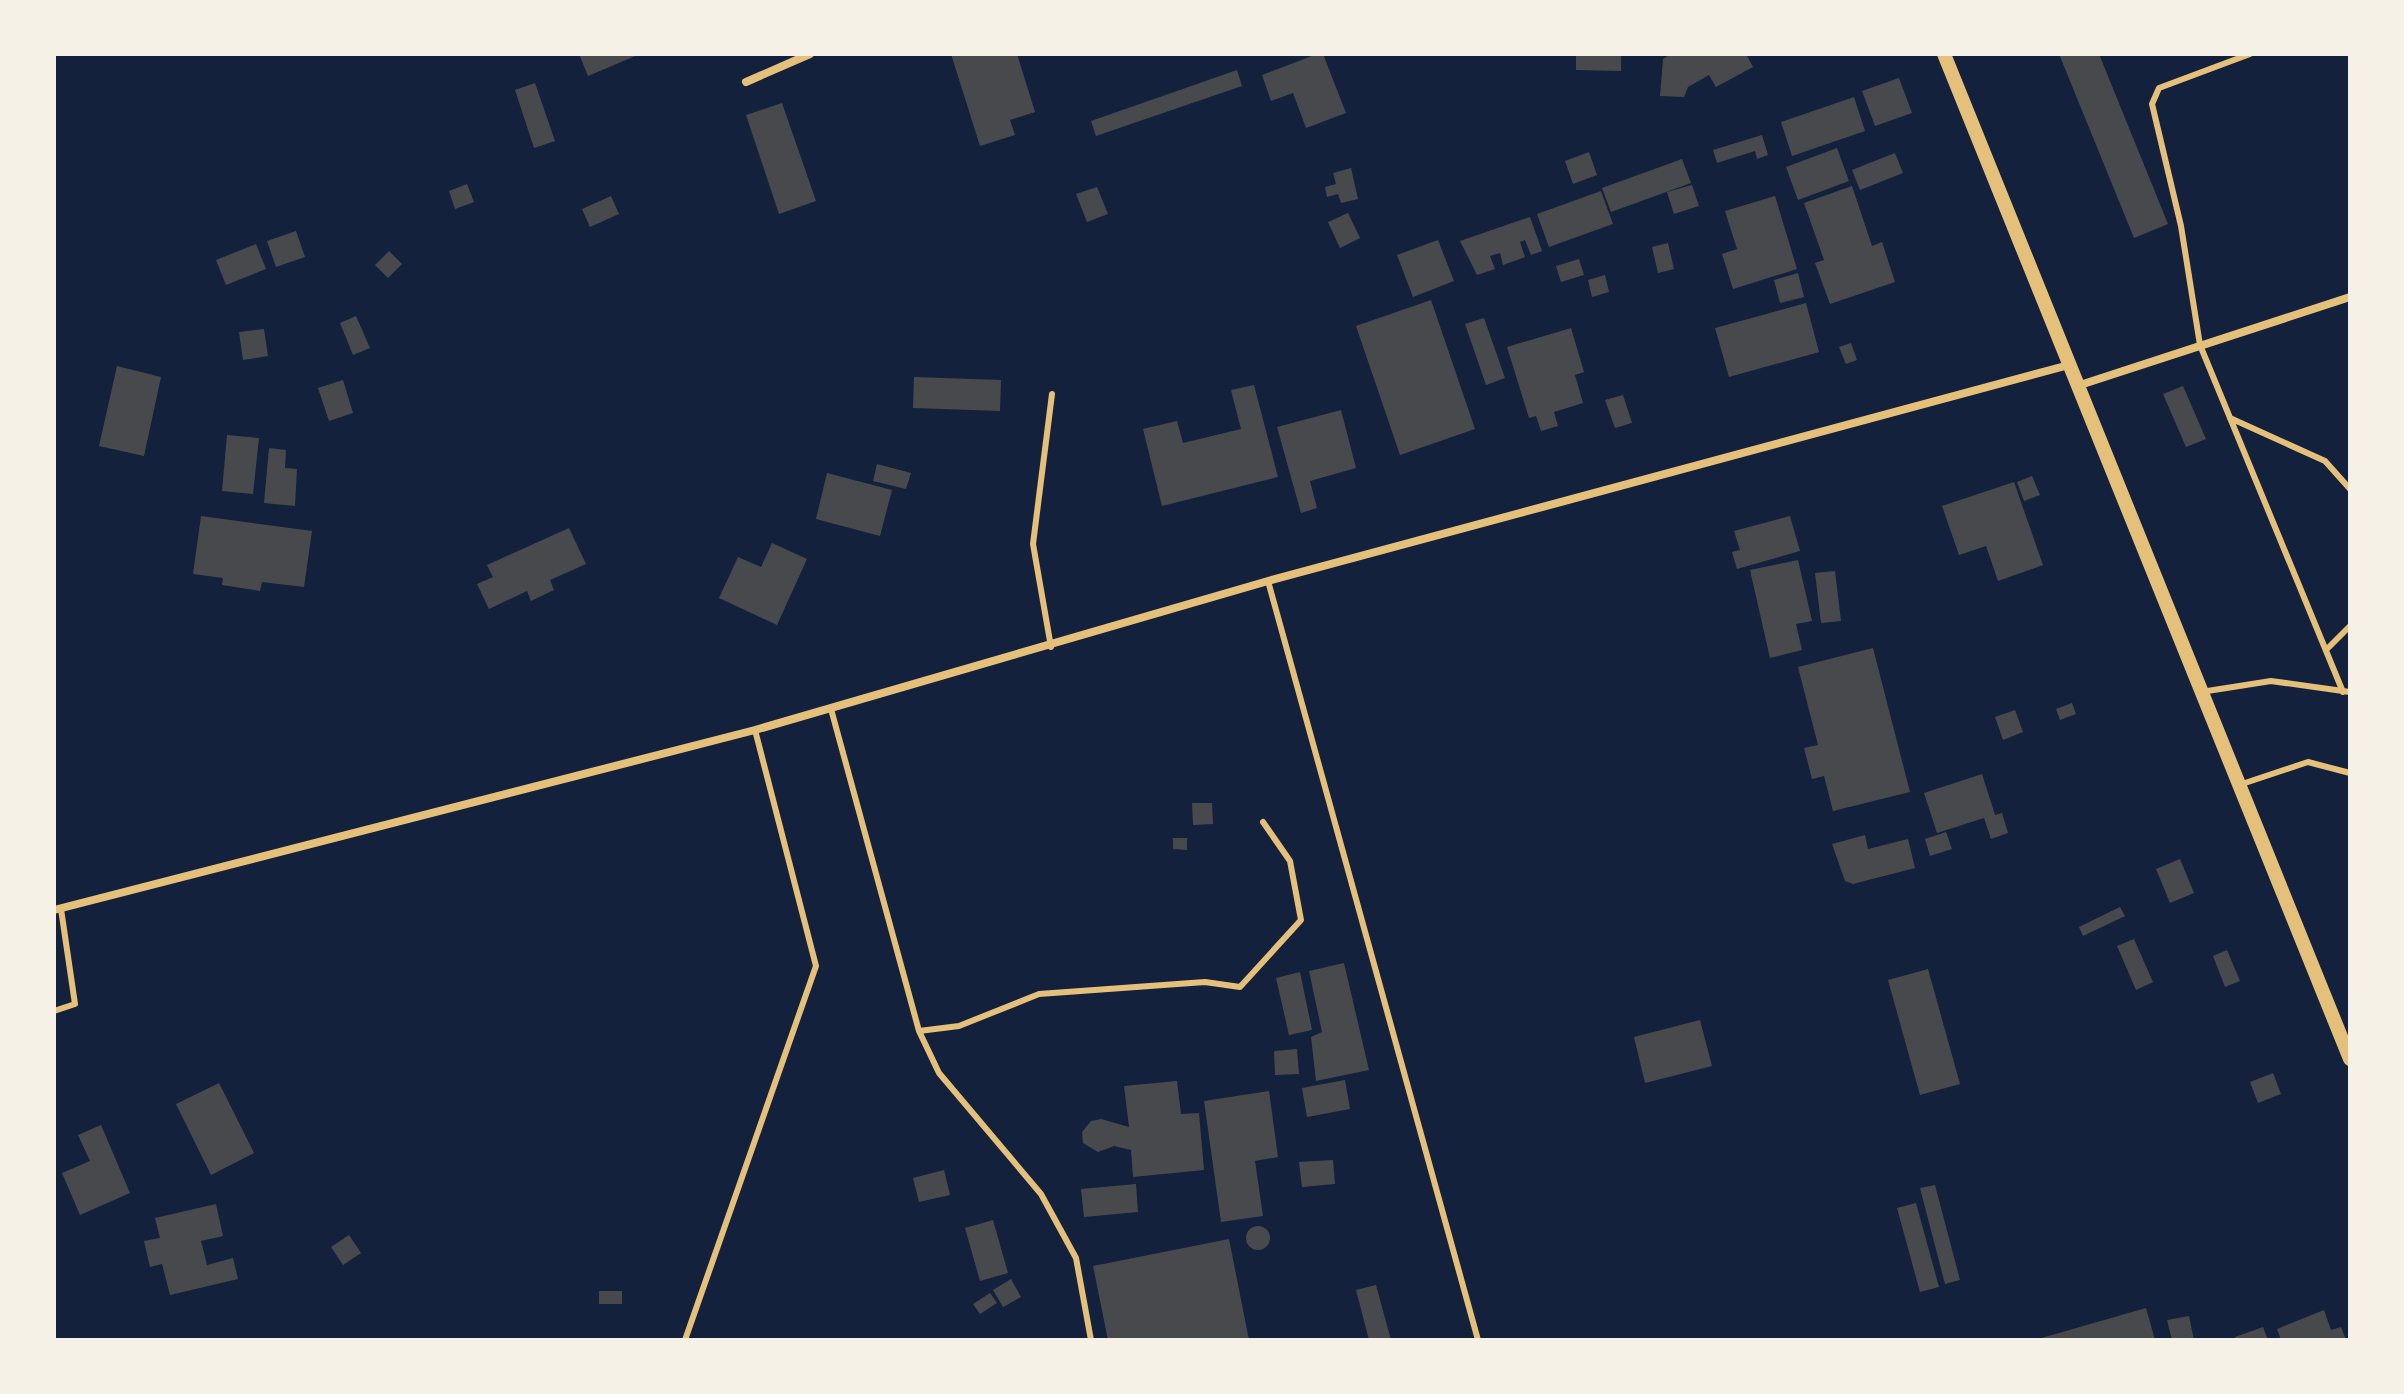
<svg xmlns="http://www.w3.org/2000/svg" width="2404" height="1394" font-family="Karla,sans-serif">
<rect width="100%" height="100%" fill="#14213d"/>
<!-- building -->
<path fill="#48494c" d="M 579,54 L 640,54 L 588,76 Z
M 951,54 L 1017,54 L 1035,112 L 1010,120 L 1015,135 L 980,146 Z
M 1317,54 L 1323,54 L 1346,113 L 1306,128 L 1293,93 L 1271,101 L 1262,75 Z
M 1576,54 L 1621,54 L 1621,71 L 1576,70 Z
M 1671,54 L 1746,54 L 1753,67 L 1716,87 L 1709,75 L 1688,87 L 1684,97 L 1660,96 L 1663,59 Z
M 2059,54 L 2099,54 L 2168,224 L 2134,238 Z
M 1237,70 L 1242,86 L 1096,136 L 1091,121 Z
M 1899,78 L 1912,113 L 1875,126 L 1862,91 Z
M 535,83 L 555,141 L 534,148 L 515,90 Z
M 1854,97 L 1865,131 L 1792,156 L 1781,122 Z
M 782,103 L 816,201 L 779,214 L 746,115 Z
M 1762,135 L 1768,155 L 1757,159 L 1755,151 L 1717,163 L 1713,150 Z
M 1837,148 L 1849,181 L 1798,200 L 1786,167 Z
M 1589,152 L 1597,175 L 1573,184 L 1565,161 Z
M 1895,153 L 1903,173 L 1860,190 L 1852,170 Z
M 1682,159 L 1691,183 L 1611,212 L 1602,188 Z
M 1351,168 L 1358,199 L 1341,203 L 1338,194 L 1327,197 L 1325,187 L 1336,184 L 1333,173 Z
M 467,184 L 474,202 L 455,209 L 449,191 Z
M 1692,185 L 1699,206 L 1674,214 L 1667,192 Z
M 1852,186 L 1872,246 L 1882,242 L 1895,282 L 1830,304 L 1815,263 L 1824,260 L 1804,203 Z
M 1097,187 L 1108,214 L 1087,222 L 1076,194 Z
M 1601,191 L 1613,224 L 1549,247 L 1537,214 Z
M 611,196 L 619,214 L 590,227 L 582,209 Z
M 1775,196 L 1797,269 L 1733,289 L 1722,254 L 1737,249 L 1725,211 Z
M 1348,213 L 1360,238 L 1340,248 L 1328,222 Z
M 1530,217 L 1542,251 L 1531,255 L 1525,240 L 1520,242 L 1525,257 L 1503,265 L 1500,253 L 1490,256 L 1495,269 L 1477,275 L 1460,241 Z
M 296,231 L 305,257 L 276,267 L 267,241 Z
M 1438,240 L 1454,281 L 1413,297 L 1397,255 Z
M 1668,243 L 1674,269 L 1658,273 L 1652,247 Z
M 256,244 L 266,269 L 226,285 L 216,260 Z
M 389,251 L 402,264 L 388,278 L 375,265 Z
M 1579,259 L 1584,275 L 1561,282 L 1556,266 Z
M 1798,273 L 1804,297 L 1780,303 L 1774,280 Z
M 1605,275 L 1609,292 L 1592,297 L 1588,280 Z
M 1431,300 L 1475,429 L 1400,455 L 1356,326 Z
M 1806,303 L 1819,352 L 1729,377 L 1715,328 Z
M 356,316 L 370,348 L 353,355 L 340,323 Z
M 1484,318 L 1505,378 L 1486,385 L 1465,324 Z
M 1571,328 L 1584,372 L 1575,375 L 1583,403 L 1554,412 L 1558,426 L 1541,431 L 1536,416 L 1529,418 L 1507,347 Z
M 264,329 L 268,356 L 243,360 L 239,332 Z
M 1851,343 L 1857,360 L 1846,364 L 1839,347 Z
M 117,366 L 161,377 L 144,456 L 99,446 Z
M 914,377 L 1001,380 L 1000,411 L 913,408 Z
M 343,380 L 353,413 L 329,421 L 318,388 Z
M 1254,385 L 1278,477 L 1162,506 L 1143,429 L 1177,421 L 1183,443 L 1241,429 L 1231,390 Z
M 2183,386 L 2206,439 L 2186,447 L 2163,394 Z
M 1623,395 L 1632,423 L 1615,428 L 1605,400 Z
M 1341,410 L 1356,468 L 1310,481 L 1317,508 L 1301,513 L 1277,427 Z
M 227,435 L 259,438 L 253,494 L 222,491 Z
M 269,448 L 286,450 L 285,468 L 297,469 L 295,506 L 264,503 Z
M 877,464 L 911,473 L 906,489 L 873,481 Z
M 827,473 L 892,490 L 880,536 L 816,519 Z
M 2032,476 L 2040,495 L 2024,501 L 2017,482 Z
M 2014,482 L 2043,565 L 1998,581 L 1986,546 L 1959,555 L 1942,506 Z
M 201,516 L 312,531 L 304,587 L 262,582 L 260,591 L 222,585 L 223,578 L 193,574 Z
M 1790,516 L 1800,551 L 1737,569 L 1732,552 L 1740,550 L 1734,531 Z
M 569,528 L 586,564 L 550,580 L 554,590 L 531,601 L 527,591 L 489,609 L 477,584 L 493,577 L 487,565 Z
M 772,543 L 807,559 L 777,625 L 719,598 L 738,557 L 761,567 Z
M 1798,560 L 1812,621 L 1796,624 L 1802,650 L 1770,658 L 1750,570 Z
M 1835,571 L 1841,621 L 1821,623 L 1815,573 Z
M 1873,648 L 1910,792 L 1833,811 L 1824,776 L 1812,779 L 1804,748 L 1818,745 L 1798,667 Z
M 2072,703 L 2076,714 L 2060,720 L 2056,709 Z
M 2015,710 L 2023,732 L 2003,740 L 1995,717 Z
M 1982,774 L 1995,815 L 2002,813 L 2008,833 L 1991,839 L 1984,818 L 1937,833 L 1924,793 Z
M 1192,803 L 1212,803 L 1213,824 L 1193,825 Z
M 1946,832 L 1952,849 L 1930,856 L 1925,839 Z
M 1865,835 L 1868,849 L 1908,839 L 1915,868 L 1853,884 L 1845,881 L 1832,844 Z
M 1173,838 L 1187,838 L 1187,850 L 1173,849 Z
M 2180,859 L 2194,893 L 2170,903 L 2156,869 Z
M 2120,907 L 2125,916 L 2083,936 L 2079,927 Z
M 2134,939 L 2153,982 L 2136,990 L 2117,946 Z
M 2227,950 L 2240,981 L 2225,987 L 2213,956 Z
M 1344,963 L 1369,1070 L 1316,1081 L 1311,1037 L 1322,1032 L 1309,971 Z
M 1928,969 L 1960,1084 L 1920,1095 L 1888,980 Z
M 1300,972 L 1312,1030 L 1289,1035 L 1276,978 Z
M 1700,1020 L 1712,1066 L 1645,1083 L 1634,1037 Z
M 1297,1049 L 1299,1074 L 1275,1075 L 1274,1051 Z
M 2273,1073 L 2281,1094 L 2258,1103 L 2250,1082 Z
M 1345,1080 L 1350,1109 L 1307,1117 L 1302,1088 Z
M 1177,1081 L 1181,1114 L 1199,1113 L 1204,1170 L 1133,1177 L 1131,1150 L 1114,1146 L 1098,1152 L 1083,1143 L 1082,1132 L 1091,1121 L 1101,1119 L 1129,1127 L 1124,1086 Z
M 219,1083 L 254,1153 L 211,1175 L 176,1104 Z
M 1269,1091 L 1278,1157 L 1255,1161 L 1263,1216 L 1221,1222 L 1204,1101 Z
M 101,1125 L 130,1193 L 80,1215 L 62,1173 L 90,1161 L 78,1135 Z
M 1333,1160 L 1335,1184 L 1302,1187 L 1299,1162 Z
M 944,1170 L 950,1195 L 919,1202 L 913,1178 Z
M 1136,1184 L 1138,1212 L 1084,1217 L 1081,1189 Z
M 1935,1185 L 1960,1280 L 1945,1284 L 1920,1188 Z
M 1916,1203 L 1939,1287 L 1920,1292 L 1897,1208 Z
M 216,1204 L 223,1236 L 201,1241 L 207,1265 L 233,1258 L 238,1279 L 170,1295 L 162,1264 L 150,1267 L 144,1241 L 160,1238 L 155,1218 Z
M 993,1220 L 1008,1273 L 980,1281 L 965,1228 Z
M1246 1238a12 12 0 1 1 24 0a12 12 0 1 1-24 0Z
M 349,1235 L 361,1253 L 343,1265 L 331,1247 Z
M 1229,1239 L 1249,1340 L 1108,1340 L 1093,1266 Z
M 1011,1279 L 1021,1297 L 1003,1307 L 993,1290 Z
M 1376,1285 L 1391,1340 L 1369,1340 L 1356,1290 Z
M 599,1291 L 622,1291 L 622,1304 L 599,1304 Z
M 990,1293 L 997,1303 L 980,1314 L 973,1304 Z
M 2146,1308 L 2155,1340 L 2038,1340 L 2038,1339 Z
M 2324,1310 L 2331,1330 L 2341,1327 L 2346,1340 L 2281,1340 L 2277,1329 Z
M 2189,1316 L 2194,1340 L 2172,1340 L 2167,1320 Z
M 2263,1327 L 2268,1340 L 2236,1340 L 2235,1337 Z"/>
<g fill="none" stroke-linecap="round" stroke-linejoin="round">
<!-- service -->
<path stroke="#e5c07b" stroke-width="6" d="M 2250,54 L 2159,88 L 2152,104 L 2181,226 L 2200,345 L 2343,692
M 2230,418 L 2325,461 L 2350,489
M 1268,581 L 1478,1340
M 1051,647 L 1033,544 L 1052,394
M 2326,650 L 2350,626
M 2201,692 L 2271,681 L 2350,692
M 831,709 L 919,1031 L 959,1026 L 1039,994 L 1205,982 L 1240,987 L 1301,920 L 1290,861 L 1263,822
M 2239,785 L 2308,762 L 2350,773
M 54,1011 L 75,1004 L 61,909
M 919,1031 L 939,1073 L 1041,1194 L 1076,1258 L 1091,1340
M 685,1340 L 816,966 L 755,730"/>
<!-- minor -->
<path stroke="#e5c07b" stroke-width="8" d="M 746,82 L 810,54
M 2077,386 L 2350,297
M 54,910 L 755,730 L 1268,581 L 2069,365"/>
<!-- tertiary -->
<path stroke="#e5c07b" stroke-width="14" d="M 1944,54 L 2350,1059"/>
</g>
<!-- border -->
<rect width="2404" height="1394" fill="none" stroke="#f6f1e7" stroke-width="112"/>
</svg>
